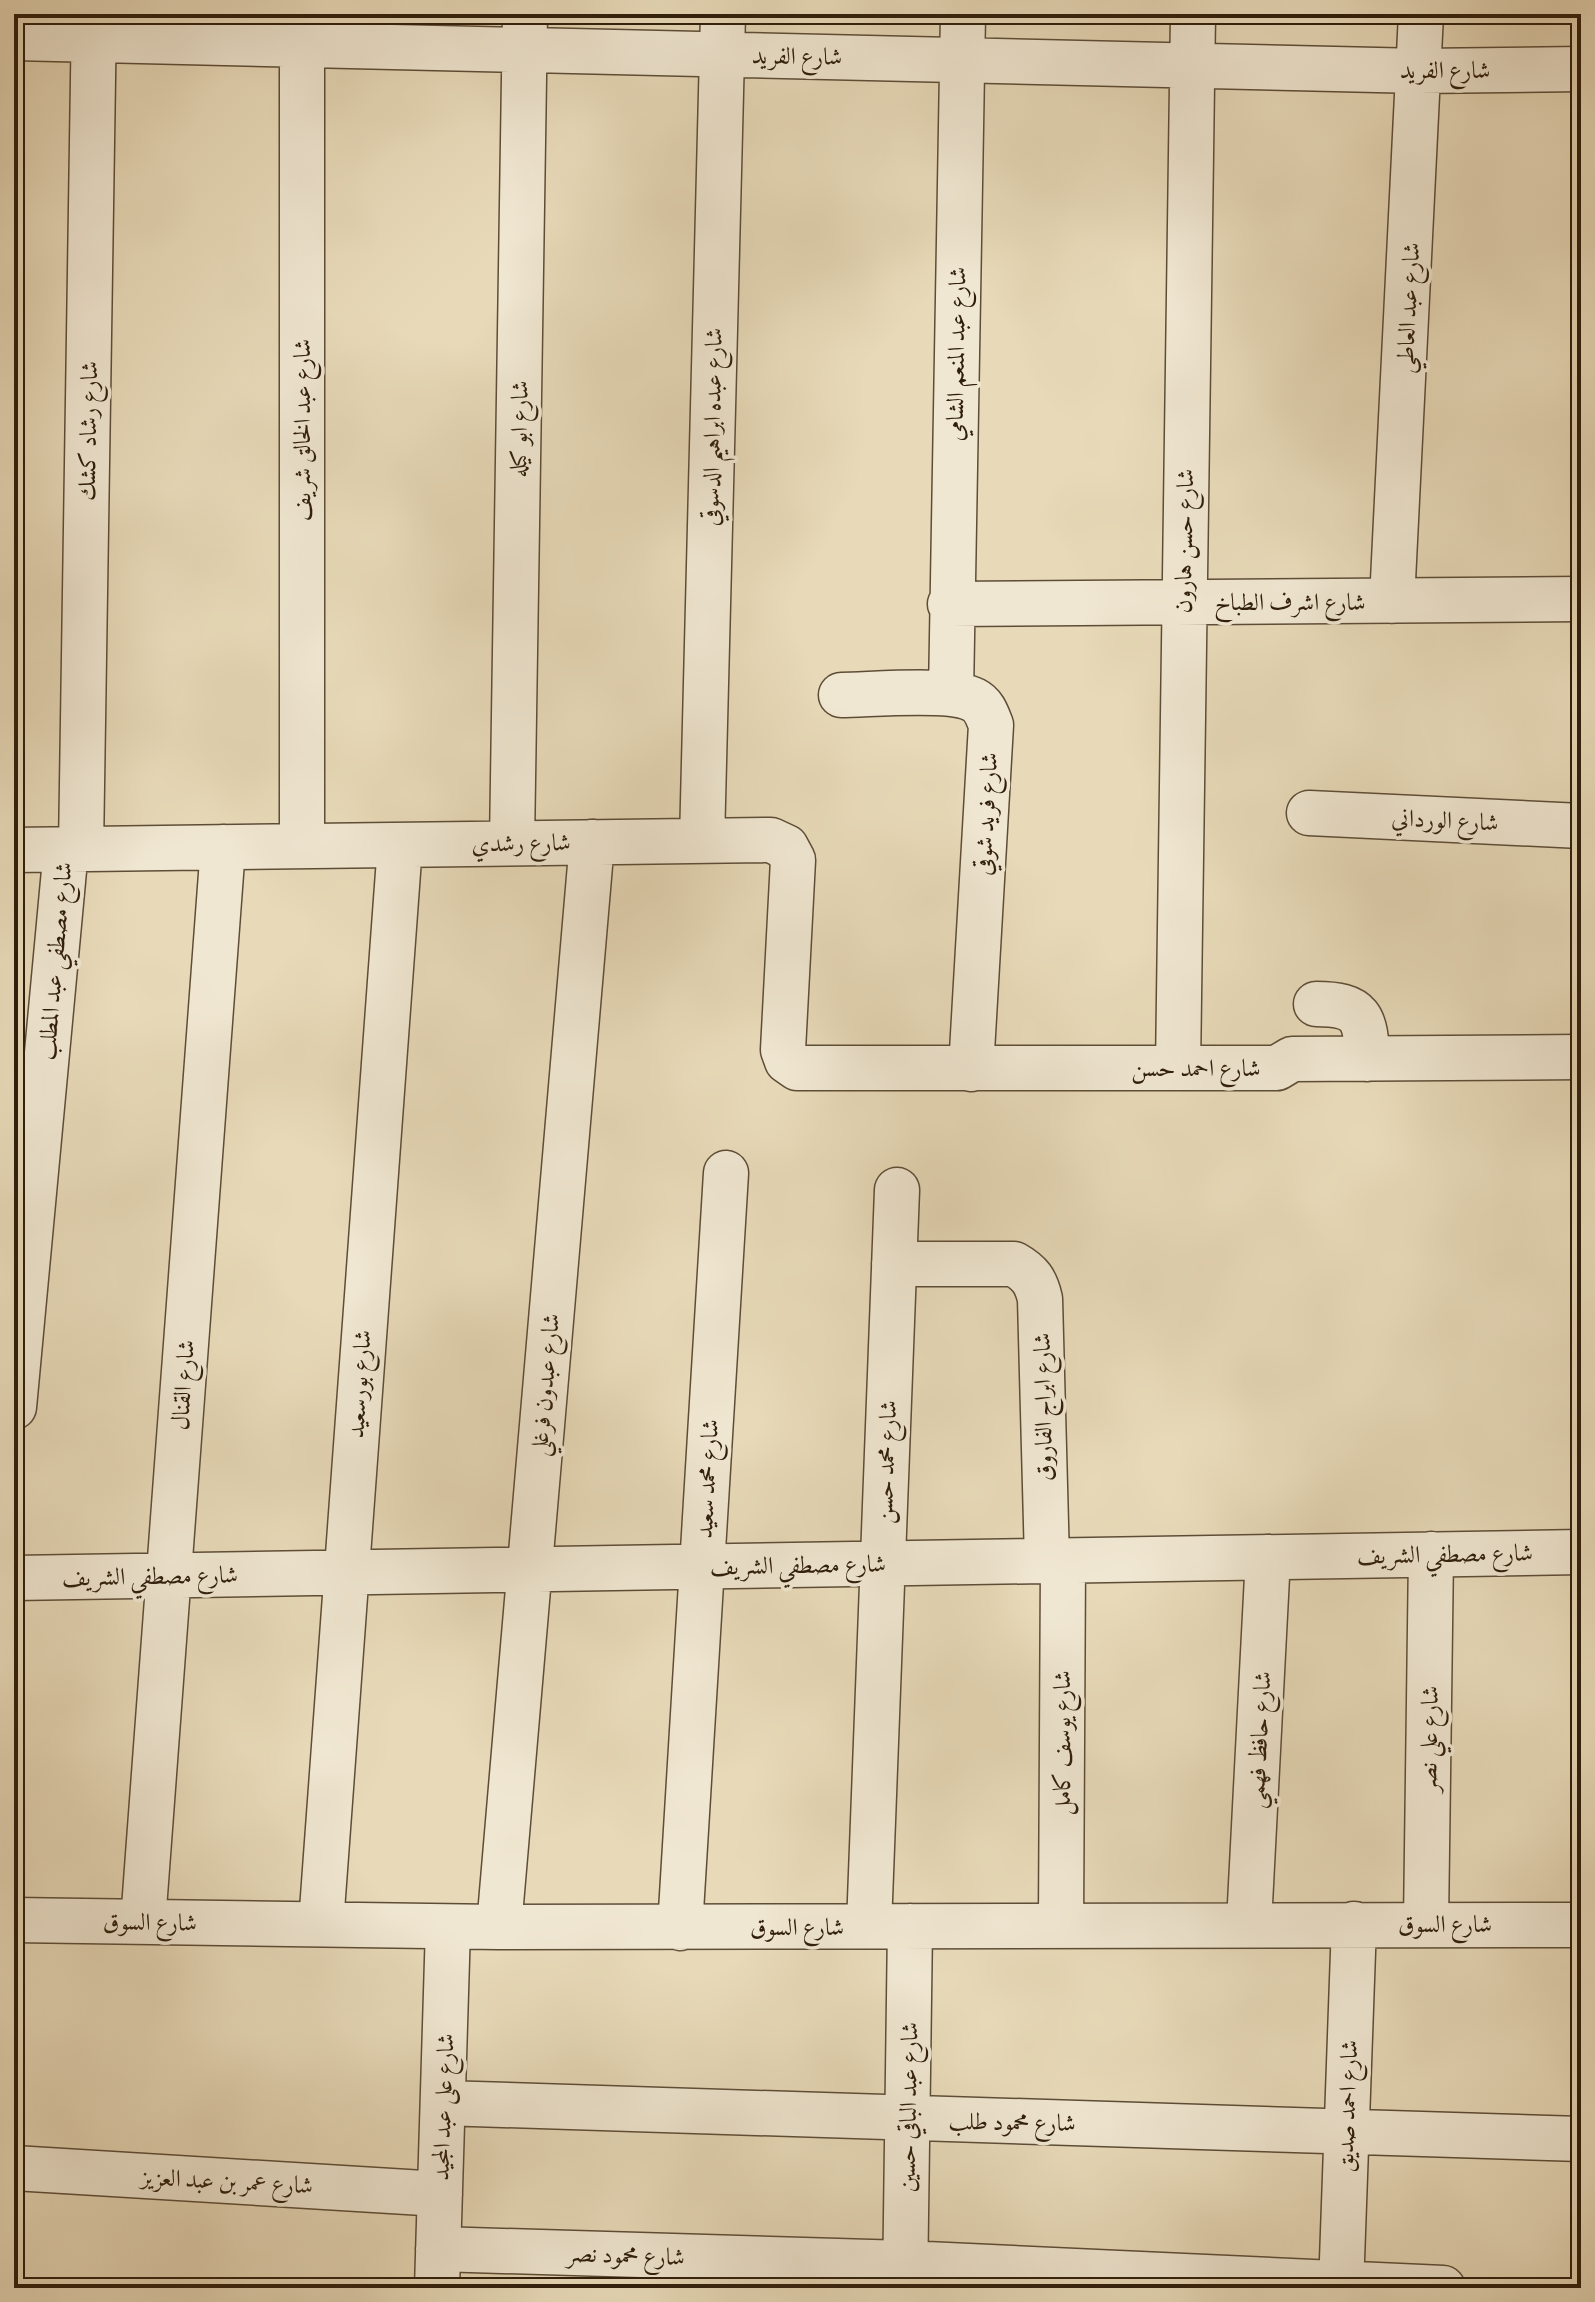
<svg xmlns="http://www.w3.org/2000/svg" width="1595" height="2302" font-family="Alegreya,Amiri,serif">
<rect width="100%" height="100%" fill="#e8dab9"/>
<filter id="stains"><feTurbulence type="fractalNoise" baseFrequency=".0025" numOctaves="4"/><feColorMatrix values="0 0 0 0 .2 0 0 0 0 .09 0 0 0 0 .02 0 0 0 .5 -.17"/></filter>
<radialGradient id="worn" r=".72"><stop offset=".6" stop-color="#630" stop-opacity="0"/><stop offset="1" stop-color="#630" stop-opacity=".3"/></radialGradient>
<g fill="none" stroke-linecap="round" stroke-linejoin="round">
<!-- minor casing -->
<g stroke="#5d4d37" stroke-width="47">
<path id="minor" d="M 14,38 L 1420,71 L 1581,69
M 1392,601 L 1421,14
M 950,604 L 1581,599
M 951,694 L 963,14
M 841,695 C 870,695 951,687 974,700 C 984,705 987,715 991,725 L 971,1069
M 1309,813 L 1581,826
M 702,841 L 723,14
M 512,843 L 525,14
M 302,846 L 302,16
M 81,849 L 94,14
M 14,850 L 771,840 L 786,847 L 793,860 L 783,1050 L 787,1061 L 797,1068 L 1277,1068 L 1292,1059 L 1581,1057
M 1316,1004 C 1361,1004 1366,1017 1367,1059
M 1178,1068 L 1193,14
M 894,1264 L 1014,1264 C 1030,1273 1036,1281 1040,1299 L 1047,1561
M 14,1407 L 66,849
M 14,1578 L 1581,1552
M 14,1920 L 499,1927 L 1581,1925
M 143,1922 L 223,847
M 1249,1923 L 1268,1557
M 1426,1923 L 1431,1554
M 321,1924 L 400,845
M 1061,1924 L 1063,1561
M 869,1926 L 897,1190
M 499,1927 L 592,842
M 680,1928 L 726,1173
M 443,2103 L 1581,2139
M 14,2168 L 440,2194
M 438,2249 L 905,2263 L 1443,2288
M 437,2288 L 448,1927
M 905,2288 L 910,1926
M 1341,2288 L 1354,1924"/>
</g>
<!-- minor -->
<use href="#minor" stroke="#f0e7d2" stroke-width="44"/>
</g>
<g text-anchor="middle" dominant-baseline="central" stroke-width="7" stroke-linejoin="round" paint-order="stroke">
<!-- street labels -->
<g font-size="24" fill="#2f1e0c" stroke="#f0e7d2">
<text transform="translate(797 56) rotate(1)">شارع الفريد</text>
<text x="1445" y="70">شارع الفريد</text>
<text transform="translate(1408 308) rotate(-87)">شارع عبد العاطي</text>
<text transform="translate(956 354) rotate(-89)">شارع عبد المنعم الشامي</text>
<text transform="translate(712 427) rotate(-89)">شارع عبده ابراهيم الدسوقي</text>
<text transform="translate(519 429) rotate(-89)">شارع ابو كيله</text>
<text transform="translate(302 430) rotate(-90)">شارع عبد الخالق شريف</text>
<text transform="translate(88 431) rotate(-89)">شارع رشاد كشك</text>
<text transform="translate(1184 541) rotate(-89)">شارع حسن هارون</text>
<text x="1290" y="602">شارع اشرف الطباخ</text>
<text transform="translate(986 814) rotate(-87)">شارع فريد شوقي</text>
<text transform="translate(1445 820) rotate(3)">شارع الورداني</text>
<text transform="translate(521 843) rotate(-1)">شارع رشدي</text>
<text transform="translate(55 961) rotate(-85)">شارع مصطفي عبد المطلب</text>
<text x="1196" y="1068">شارع احمد حسن</text>
<text transform="translate(359 1384) rotate(-86)">شارع بورسعيد</text>
<text transform="translate(183 1385) rotate(-86)">شارع القنال</text>
<text transform="translate(545 1385) rotate(-85)">شارع عبدون فرغلي</text>
<text transform="translate(1043 1407) rotate(-91)">شارع ابراج الفاروق</text>
<text transform="translate(886 1462) rotate(-88)">شارع محمد حسن</text>
<text transform="translate(707 1479) rotate(-87)">شارع محمد سعيد</text>
<text transform="translate(1445 1554) rotate(-1)">شارع مصطفي الشريف</text>
<text transform="translate(798 1565) rotate(-1)">شارع مصطفي الشريف</text>
<text transform="translate(150 1576) rotate(-1)">شارع مصطفي الشريف</text>
<text transform="translate(1429 1739) rotate(-89)">شارع علي نصر</text>
<text transform="translate(1259 1740) rotate(-87)">شارع حافظ فهمي</text>
<text transform="translate(1062 1743) rotate(-90)">شارع يوسف كامل</text>
<text transform="translate(150 1922) rotate(1)">شارع السوق</text>
<text x="1445" y="1924">شارع السوق</text>
<text x="797" y="1927">شارع السوق</text>
<text transform="translate(1347 2106) rotate(-88)">شارع احمد صديق</text>
<text transform="translate(443 2107) rotate(-88)">شارع على عبد المجيد</text>
<text transform="translate(908 2107) rotate(-89)">شارع عبد الباقي حسين</text>
<text transform="translate(1012 2122) rotate(1)">شارع محمود طلب</text>
<text transform="translate(227 2181) rotate(3)">شارع عمر بن عبد العزيز</text>
<text transform="translate(626 2255) rotate(2)">شارع محمود نصر</text>
</g>
</g>
<!-- margin -->
<rect width="1595" height="2302" fill="none" stroke="#e8dab9" stroke-width="48"/>
<rect x="16" y="16" width="1563" height="2270" fill="none" stroke="#2f1e0c" stroke-width="4"/>
<rect x="24" y="24" width="1547" height="2254" fill="none" stroke="#2f1e0c" stroke-width="2"/>
<rect width="100%" height="100%" filter="url(#stains)"/>
<rect width="100%" height="100%" fill="url(#worn)"/>
</svg>
